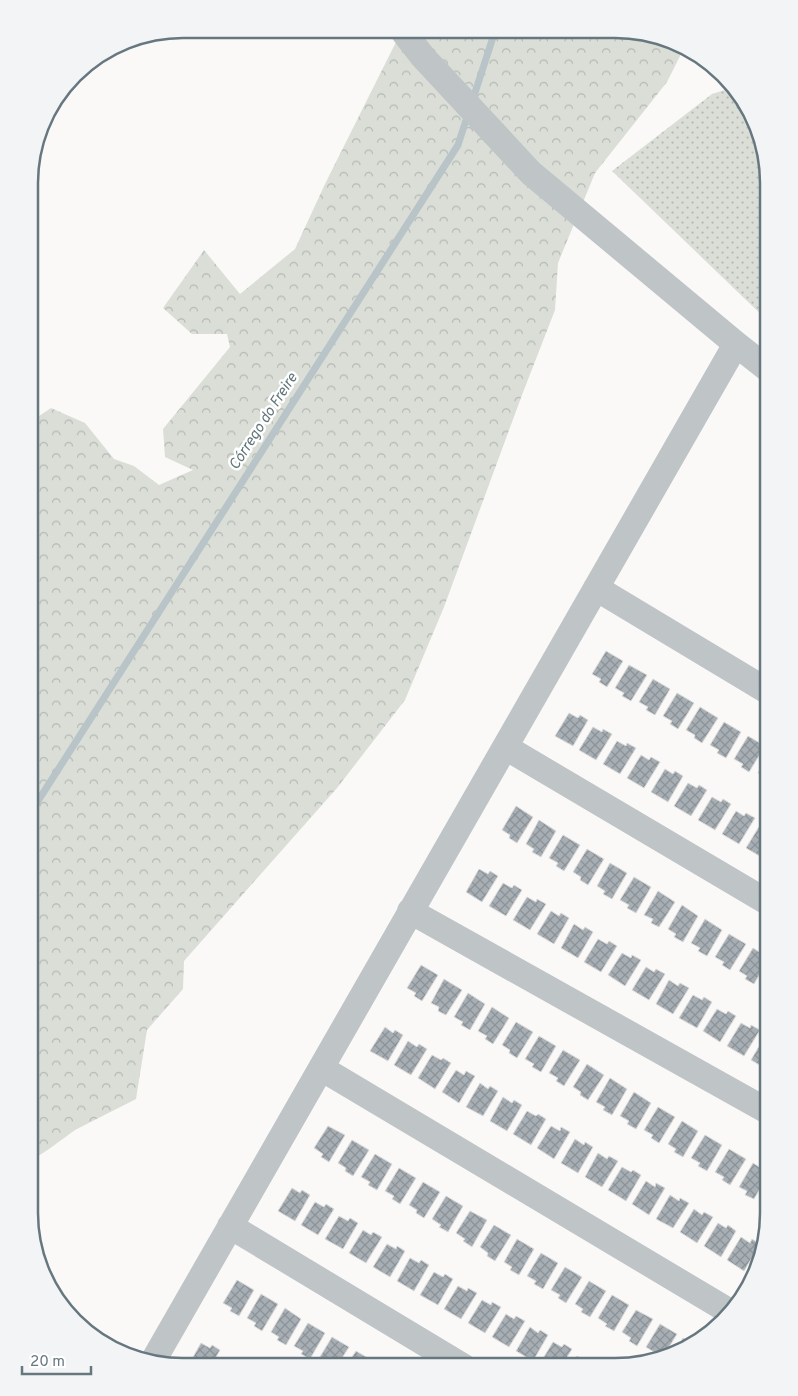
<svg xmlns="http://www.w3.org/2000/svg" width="798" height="1396" font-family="Overpass,sans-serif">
<defs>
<pattern id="grass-dots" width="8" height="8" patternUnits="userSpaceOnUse" patternTransform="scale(1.25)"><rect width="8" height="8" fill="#daded7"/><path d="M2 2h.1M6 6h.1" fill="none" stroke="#b5b9b4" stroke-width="1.8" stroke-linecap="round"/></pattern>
<pattern id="forest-crowns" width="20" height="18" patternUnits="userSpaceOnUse" patternTransform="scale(1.25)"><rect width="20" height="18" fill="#daded7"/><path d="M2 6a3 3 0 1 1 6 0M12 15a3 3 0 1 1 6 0" fill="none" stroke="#b5b9b4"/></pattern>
<pattern id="building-cross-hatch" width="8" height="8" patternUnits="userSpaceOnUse" patternTransform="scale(1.25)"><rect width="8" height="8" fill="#a7afb4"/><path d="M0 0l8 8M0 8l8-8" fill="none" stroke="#8c9398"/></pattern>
</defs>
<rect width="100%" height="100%" fill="#faf9f8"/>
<!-- grass -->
<path fill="url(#grass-dots)" d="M 731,88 L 761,133 L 769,182 L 769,322 L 612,171 L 712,94 Z"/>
<!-- forest -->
<path fill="url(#forest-crowns)" d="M 402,30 L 646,32 L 683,50 L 667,82 L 595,173 L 558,263 L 555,310 L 522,395 L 444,607 L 405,700 L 337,788 L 184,961 L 183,989 L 147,1030 L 136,1099 L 75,1130 L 49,1149 L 29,1162 L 30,422 L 51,408 L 85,423 L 114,459 L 134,466 L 159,485 L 193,470 L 165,457 L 163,429 L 230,347 L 227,334 L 192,334 L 163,308 L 204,250 L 240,294 L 295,249 L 325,184 Z"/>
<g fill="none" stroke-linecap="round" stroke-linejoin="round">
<!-- stream -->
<path stroke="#b8c4c7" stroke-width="7" d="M 472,102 L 495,31
M 29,815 L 458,145 L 468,114"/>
</g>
<!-- building -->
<path fill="url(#building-cross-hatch)" stroke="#dbdbda" d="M 606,651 L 623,661 L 607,687 L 599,682 L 601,679 L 592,674 Z
M 629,665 L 647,675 L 631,701 L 622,696 L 624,693 L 615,688 Z
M 653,679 L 670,689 L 655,715 L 646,710 L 648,707 L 639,702 Z
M 677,693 L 694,703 L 678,729 L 670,724 L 672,721 L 663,716 Z
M 700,707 L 718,718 L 702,743 L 694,738 L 695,735 L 686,730 Z
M 569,713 L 578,718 L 580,715 L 588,720 L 573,746 L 555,736 Z
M 724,722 L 741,732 L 726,758 L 717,753 L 719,750 L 710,745 Z
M 593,727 L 602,732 L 603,729 L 612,734 L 596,760 L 579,750 Z
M 748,736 L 765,746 L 749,772 L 741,767 L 743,764 L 734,759 Z
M 617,741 L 626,746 L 627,743 L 636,748 L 620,774 L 603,764 Z
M 769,754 L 769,784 L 765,781 L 766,778 L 758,773 Z
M 641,755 L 649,760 L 651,757 L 660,762 L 644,788 L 627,778 Z
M 665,769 L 673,774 L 675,771 L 683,776 L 668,802 L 651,792 Z
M 688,783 L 697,788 L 699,785 L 707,790 L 691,816 L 674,806 Z
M 712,797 L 721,802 L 723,799 L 731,804 L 715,830 L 698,820 Z
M 516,806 L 533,817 L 517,843 L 509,838 L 510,835 L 502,830 Z
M 736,811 L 744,816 L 746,813 L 755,818 L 739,844 L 722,834 Z
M 539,820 L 556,831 L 541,857 L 532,852 L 534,849 L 526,844 Z
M 760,825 L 768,830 L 769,829 L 769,848 L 763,858 L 746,848 Z
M 563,835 L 580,845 L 564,871 L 556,866 L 558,863 L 549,858 Z
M 587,849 L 604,859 L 588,885 L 580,880 L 581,877 L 573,872 Z
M 610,863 L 627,873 L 612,899 L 603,894 L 605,891 L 597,886 Z
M 479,869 L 488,874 L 490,871 L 498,876 L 482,902 L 466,892 Z
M 634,877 L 651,887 L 636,913 L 627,908 L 629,905 L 620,900 Z
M 503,883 L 512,888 L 514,885 L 522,890 L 506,916 L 489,906 Z
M 658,891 L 675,902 L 659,927 L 651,923 L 653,919 L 644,915 Z
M 527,897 L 536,902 L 537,899 L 546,904 L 530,930 L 513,920 Z
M 682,905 L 698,916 L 683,942 L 674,937 L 676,934 L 668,929 Z
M 551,911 L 559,916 L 561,913 L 569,918 L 554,944 L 537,934 Z
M 705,919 L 722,930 L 707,956 L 698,951 L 700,948 L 691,943 Z
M 574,924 L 583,930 L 585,927 L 593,932 L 578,958 L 561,948 Z
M 729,934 L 746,944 L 730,970 L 722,965 L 724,962 L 715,957 Z
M 598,939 L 607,944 L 609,941 L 617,946 L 601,972 L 584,962 Z
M 753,948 L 769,958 L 754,984 L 745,979 L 747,976 L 739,971 Z
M 622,953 L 631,958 L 632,955 L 641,960 L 625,986 L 608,975 Z
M 421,965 L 438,975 L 422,1001 L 414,996 L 416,993 L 407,988 Z
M 646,967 L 654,972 L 656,969 L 665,974 L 649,1000 L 632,990 Z
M 769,974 L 769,989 L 762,985 Z
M 444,979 L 462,990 L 446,1015 L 438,1011 L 439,1007 L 431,1003 Z
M 669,980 L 678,986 L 680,983 L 689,988 L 673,1014 L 656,1004 Z
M 468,993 L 485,1004 L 470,1030 L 461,1025 L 463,1022 L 454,1017 Z
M 693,995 L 702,1000 L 704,997 L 712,1002 L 697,1028 L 679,1018 Z
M 492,1007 L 509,1018 L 493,1044 L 485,1039 L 487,1036 L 478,1031 Z
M 717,1009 L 726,1014 L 728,1011 L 736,1016 L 720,1042 L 703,1031 Z
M 516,1022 L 533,1032 L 517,1058 L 509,1053 L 510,1050 L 502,1045 Z
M 741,1023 L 750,1028 L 751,1025 L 760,1030 L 744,1056 L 727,1046 Z
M 385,1027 L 393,1033 L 395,1030 L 403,1035 L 388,1061 L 370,1051 Z
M 539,1036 L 556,1046 L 541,1072 L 532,1067 L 534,1064 L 525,1059 Z
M 765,1036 L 769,1039 L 768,1070 L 751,1060 Z
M 408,1041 L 417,1047 L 419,1044 L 427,1049 L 411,1075 L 394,1065 Z
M 563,1050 L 580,1060 L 564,1086 L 556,1081 L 558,1078 L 549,1073 Z
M 432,1055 L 441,1060 L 443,1058 L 451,1063 L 435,1089 L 418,1078 Z
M 587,1064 L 604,1075 L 588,1100 L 580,1095 L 581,1092 L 573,1087 Z
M 456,1070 L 464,1075 L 466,1071 L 475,1076 L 459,1103 L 442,1092 Z
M 610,1078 L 627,1089 L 612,1115 L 603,1110 L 605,1107 L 596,1102 Z
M 480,1083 L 488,1089 L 490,1086 L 498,1091 L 483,1116 L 466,1107 Z
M 634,1092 L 651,1103 L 636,1129 L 627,1124 L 629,1121 L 620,1116 Z
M 503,1097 L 512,1103 L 514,1100 L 522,1105 L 507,1131 L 490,1121 Z
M 658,1107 L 675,1117 L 659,1143 L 651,1138 L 653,1135 L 644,1130 Z
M 527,1111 L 536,1116 L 538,1114 L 546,1119 L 531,1145 L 513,1134 Z
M 682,1121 L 698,1131 L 683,1157 L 674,1152 L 676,1149 L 668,1144 Z
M 328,1126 L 345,1135 L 329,1162 L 321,1157 L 323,1154 L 314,1148 Z
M 551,1126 L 560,1131 L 561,1127 L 570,1132 L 554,1159 L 537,1148 Z
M 705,1135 L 722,1145 L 707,1171 L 698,1166 L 700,1163 L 691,1158 Z
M 575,1139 L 584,1145 L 585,1142 L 593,1147 L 578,1173 L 561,1163 Z
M 352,1140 L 369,1150 L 353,1176 L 345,1171 L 346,1168 L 338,1163 Z
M 729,1149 L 746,1159 L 730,1185 L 722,1180 L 724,1177 L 715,1172 Z
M 598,1153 L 607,1159 L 609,1156 L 618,1161 L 602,1187 L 585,1177 Z
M 375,1154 L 392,1164 L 377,1190 L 368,1185 L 370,1182 L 361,1177 Z
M 753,1163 L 769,1173 L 754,1199 L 745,1195 L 747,1191 L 739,1187 Z
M 622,1167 L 631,1172 L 633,1170 L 641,1175 L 626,1201 L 608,1190 Z
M 399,1168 L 416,1178 L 400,1204 L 392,1199 L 394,1196 L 385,1191 Z
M 646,1181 L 655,1187 L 656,1183 L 665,1188 L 649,1215 L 632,1204 Z
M 423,1182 L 440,1192 L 424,1218 L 416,1213 L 417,1210 L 409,1205 Z
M 292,1188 L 300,1193 L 302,1190 L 310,1195 L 295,1221 L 278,1211 Z
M 769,1190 L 769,1204 L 762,1201 Z
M 670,1195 L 679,1201 L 680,1198 L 689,1203 L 673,1228 L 656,1219 Z
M 446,1196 L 463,1206 L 448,1232 L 439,1227 L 441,1225 L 432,1219 Z
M 315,1202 L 324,1207 L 326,1204 L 334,1209 L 318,1235 L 301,1225 Z
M 694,1209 L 702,1215 L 704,1212 L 713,1217 L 697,1243 L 680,1232 Z
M 470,1211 L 487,1220 L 472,1247 L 463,1241 L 465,1239 L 456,1233 Z
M 339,1216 L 348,1221 L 350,1218 L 358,1223 L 343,1249 L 325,1239 Z
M 718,1223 L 726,1228 L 728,1225 L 736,1231 L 721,1257 L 704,1246 Z
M 494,1225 L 511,1235 L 495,1261 L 487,1256 L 488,1253 L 480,1247 Z
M 363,1230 L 371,1235 L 373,1232 L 382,1237 L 366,1263 L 349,1253 Z
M 741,1237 L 750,1243 L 752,1239 L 760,1244 L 744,1271 L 727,1260 Z
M 517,1239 L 534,1249 L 519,1275 L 510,1270 L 512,1267 L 504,1262 Z
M 387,1244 L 396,1249 L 397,1246 L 405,1251 L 390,1277 L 373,1267 Z
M 541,1253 L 558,1263 L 543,1289 L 534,1284 L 536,1281 L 527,1276 Z
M 410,1258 L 419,1263 L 421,1260 L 429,1265 L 414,1291 L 397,1281 Z
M 761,1258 L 758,1272 L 755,1277 L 751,1275 Z
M 565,1267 L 582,1277 L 566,1303 L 558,1298 L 560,1295 L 551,1290 Z
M 434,1272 L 443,1277 L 445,1274 L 453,1279 L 438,1305 L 420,1295 Z
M 237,1280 L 254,1290 L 239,1316 L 230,1311 L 232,1308 L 223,1303 Z
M 589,1281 L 606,1291 L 590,1317 L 581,1312 L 583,1309 L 575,1304 Z
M 458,1286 L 467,1291 L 468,1288 L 477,1293 L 461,1319 L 444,1309 Z
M 261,1294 L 278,1304 L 262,1331 L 254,1326 L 256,1323 L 247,1318 Z
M 612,1295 L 629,1305 L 614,1331 L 605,1326 L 607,1324 L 598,1318 Z
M 482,1300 L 491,1305 L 492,1302 L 501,1307 L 485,1333 L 468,1323 Z
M 285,1308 L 301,1319 L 286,1345 L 277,1340 L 279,1337 L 271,1332 Z
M 636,1310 L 653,1319 L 637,1346 L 629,1341 L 631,1338 L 622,1332 Z
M 506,1314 L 514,1319 L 516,1316 L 525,1321 L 509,1347 L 492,1337 Z
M 308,1323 L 325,1333 L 310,1359 L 301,1354 L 303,1351 L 294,1346 Z
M 660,1324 L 677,1334 L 661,1360 L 653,1355 L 654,1352 L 646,1347 Z
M 530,1327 L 538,1333 L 540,1330 L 548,1335 L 533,1361 L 516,1351 Z
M 332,1337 L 349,1347 L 337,1366 L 326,1366 L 327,1365 L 318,1360 Z
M 683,1338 L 695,1345 L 673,1355 Z
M 553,1342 L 562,1347 L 564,1344 L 572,1349 L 561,1367 L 543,1367 L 539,1365 Z
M 201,1343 L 210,1348 L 212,1345 L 220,1350 L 211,1366 L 188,1366 Z
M 356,1351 L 373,1361 L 369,1367 L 346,1366 Z
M 577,1356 L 586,1361 L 587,1358 L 596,1363 L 593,1367 L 570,1367 Z
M 225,1357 L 234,1362 L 236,1359 L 244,1364 L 242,1366 L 220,1366 Z"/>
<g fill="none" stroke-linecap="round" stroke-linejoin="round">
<!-- minor -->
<path stroke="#bfc4c7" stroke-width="26" d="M 402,30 L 423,57 L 531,173 L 736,344 L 769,370
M 596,588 L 769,692
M 505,747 L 769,903
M 410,911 L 769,1112
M 321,1068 L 732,1313
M 230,1226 L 464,1367
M 152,1363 L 736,344"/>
</g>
<g text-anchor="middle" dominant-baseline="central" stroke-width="5" stroke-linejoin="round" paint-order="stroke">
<!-- water labels -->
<g font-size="15" font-style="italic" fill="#627579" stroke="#fff">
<text transform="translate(264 422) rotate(-57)">Córrego do Freire</text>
</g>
</g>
<!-- crop -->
<path d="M0 0H798V1396H0ZM183 38H615A145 145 0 0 1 760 183V1213A145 145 0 0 1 615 1358H183A145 145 0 0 1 38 1213V183A145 145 0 0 1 183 38Z" fill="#f3f4f5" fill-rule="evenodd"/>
<path fill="none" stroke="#677780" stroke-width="2.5" d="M183 38H615A145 145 0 0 1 760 183V1213A145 145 0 0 1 615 1358H183A145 145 0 0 1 38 1213V183A145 145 0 0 1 183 38Z"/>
<!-- scale -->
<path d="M22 1366v8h69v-8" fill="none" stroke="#677780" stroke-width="2.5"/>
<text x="30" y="1366" font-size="15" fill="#677780" stroke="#ffffff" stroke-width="4" paint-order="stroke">20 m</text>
</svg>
